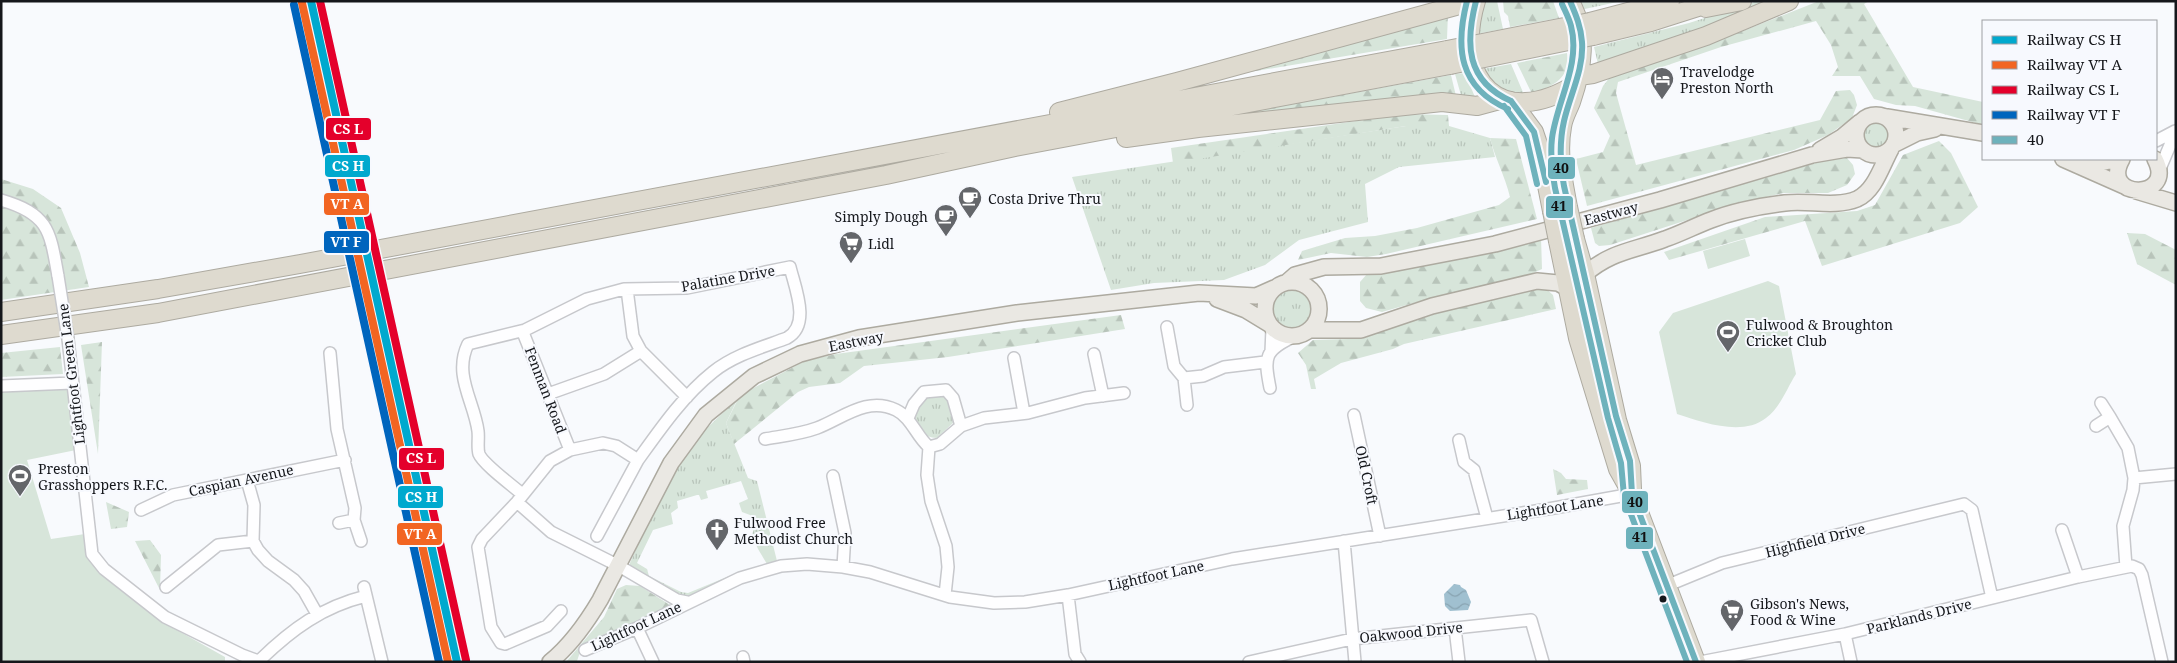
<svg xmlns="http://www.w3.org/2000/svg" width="2177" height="663" font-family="'Noto Serif',serif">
<defs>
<pattern id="grass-tufts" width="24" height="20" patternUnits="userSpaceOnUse" patternTransform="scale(1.25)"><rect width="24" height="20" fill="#d7e5da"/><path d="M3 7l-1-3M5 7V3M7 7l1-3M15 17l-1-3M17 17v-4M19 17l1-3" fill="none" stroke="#b8c4ba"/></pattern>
<pattern id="forest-firs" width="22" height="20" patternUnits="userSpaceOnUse" patternTransform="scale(1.25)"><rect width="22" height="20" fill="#d7e5da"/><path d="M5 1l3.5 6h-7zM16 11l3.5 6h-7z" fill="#b8c4ba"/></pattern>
<pattern id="water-waves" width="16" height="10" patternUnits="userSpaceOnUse" patternTransform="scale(1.25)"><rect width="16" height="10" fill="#a0c0d0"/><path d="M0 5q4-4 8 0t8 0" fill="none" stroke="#89a4b2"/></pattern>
</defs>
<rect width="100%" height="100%" fill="#f8fafd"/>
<!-- grass -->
<path fill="url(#grass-tufts)" d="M 1482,1 L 1497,1 L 1503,29 L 1476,34 Z
M 1577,1 L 1622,1 L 1580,10 Z
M 1758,1 L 1774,1 L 1717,24 L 1598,64 L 1594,47 L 1689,23 Z
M 1511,64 L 1525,97 L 1503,96 L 1483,69 Z
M 1465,73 L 1477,102 L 1462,99 L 1455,74 Z
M1863 134a13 13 0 1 1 26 0a13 13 0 1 1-26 0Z
M 1426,125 L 1449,126 L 1490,138 L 1495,157 L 1399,167 L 1365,184 L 1368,222 L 1299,240 L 1265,265 L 1224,280 L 1154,283 L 1111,290 L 1072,177 L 1406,126 Z
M1271 308a20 20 0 1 1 40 0a20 20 0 1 1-40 0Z
M 931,394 L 942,394 L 950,400 L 955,421 L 937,438 C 923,437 919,431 913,419 L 920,404 Z
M 737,400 L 726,423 L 748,478 L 757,481 L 777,561 L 767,564 L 758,549 L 752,535 L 754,528 L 750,515 L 742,512 L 739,503 L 748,499 L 741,481 L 706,491 L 708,498 L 701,500 L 699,495 L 697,495 L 677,501 L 678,508 L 671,513 L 673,524 L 653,530 L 637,563 L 647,569 L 649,576 L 681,592 L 688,593 L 739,572 L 758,567 L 688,596 L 669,591 L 630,567 L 630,563 C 646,527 662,489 684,456 C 698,435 718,417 737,400 Z"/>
<!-- forest -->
<path fill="url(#forest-firs)" d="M 1503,1 L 1553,1 L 1559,18 L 1510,27 L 1508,16 L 1504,12 Z
M 1819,1 L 1869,1 L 1864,4 L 1913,87 L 1983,102 L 1983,125 L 1915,106 L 1896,105 L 1874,99 L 1860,76 L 1832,76 L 1838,67 L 1831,45 L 1816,21 L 1721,47 L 1618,82 L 1616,93 L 1636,165 L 1820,120 L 1836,91 L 1850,90 L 1854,95 L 1857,105 L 1852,118 L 1828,135 L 1794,150 L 1587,206 L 1576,159 L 1603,152 L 1610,136 L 1594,108 L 1603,86 L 1610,77 L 1720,40 Z
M 1448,13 L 1447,39 L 1220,77 Z
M 1567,53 C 1571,79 1552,86 1532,94 L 1517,63 Z
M 1451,75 L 1456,96 L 1179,125 Z
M 1404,114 L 1448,115 L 1449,126 L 1406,126 L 1173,163 L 1171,148 Z
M 1490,138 L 1516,139 L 1537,219 L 1386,254 L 1367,257 L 1331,253 L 1298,260 L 1302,251 L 1345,238 L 1375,236 L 1417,228 L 1499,205 L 1510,197 C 1505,176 1495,158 1490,138 Z
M 1939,141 L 1951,153 L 1978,207 L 1960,223 L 1822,266 L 1805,221 L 1669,260 L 1664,252 L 1765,217 L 1857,211 L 1875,205 L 1903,155 Z
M 1847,158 L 1853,165 L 1855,174 L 1847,185 L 1828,193 L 1783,193 L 1740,203 L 1610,245 L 1599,246 L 1595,243 L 1591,228 L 1829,159 Z
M 1,179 L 33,189 L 61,208 L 80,253 L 89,287 L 1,300 Z
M 2127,233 L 2145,234 L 2176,250 L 2176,285 L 2137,264 Z
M 1541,237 L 1542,269 L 1531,274 L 1438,296 L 1382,312 L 1366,308 L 1360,301 L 1360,282 L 1367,274 L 1384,273 Z
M 1544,287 L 1553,295 L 1556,309 L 1404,344 L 1393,349 L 1341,363 L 1314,379 L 1316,389 L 1311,389 L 1306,365 L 1298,353 L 1313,340 L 1348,339 L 1382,331 L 1451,309 Z
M 1121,315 L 1125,329 L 948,357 L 864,366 L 840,383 L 809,387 L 798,392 L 734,444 L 726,423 L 740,395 L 805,361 L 836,354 Z
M 102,342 L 98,454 L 81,345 Z
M 60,347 L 63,374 L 1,377 L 1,353 Z
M 1553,469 L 1561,473 L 1566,479 L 1587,480 L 1588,489 L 1557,495 Z
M 106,502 L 129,512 L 127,527 L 111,529 Z
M 150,540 L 161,555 L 160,590 L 135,541 Z
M 626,585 L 640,586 L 670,605 L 581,649 L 577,661 L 566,662 L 604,617 L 617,589 Z"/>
<!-- garden -->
<path fill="#d7e5da" d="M 1745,239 L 1750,256 L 1708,269 L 1703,251 Z
M 1768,281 L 1779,286 L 1796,374 C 1787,388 1780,408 1766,418 C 1742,437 1702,422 1677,414 L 1659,332 L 1673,313 Z
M 67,388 L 76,450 L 27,460 L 51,539 L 85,534 L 89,555 L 159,620 L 225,657 L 225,661 L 1,662 L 1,391 Z"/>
<!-- water -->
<path fill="url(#water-waves)" d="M 1454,584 L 1460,585 L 1461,587 L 1466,590 L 1471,602 L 1468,610 L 1450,611 L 1445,606 L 1444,594 Z"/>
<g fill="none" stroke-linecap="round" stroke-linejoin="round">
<!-- minor casing -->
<g stroke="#c7c8cc" stroke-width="14">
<path id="minor" d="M 2156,141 L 2175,131
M 2159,171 L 2176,131
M 1,200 C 49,214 50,231 58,276
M 627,289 L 633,336 L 641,351 L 687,397
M 1167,327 L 1174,366 L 1184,378 L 1203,376 L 1224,367 L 1265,362
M 525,330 L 524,335 L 570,450
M 68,339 L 92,554 L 104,569 L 165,617 L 242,655 L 261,662
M 1271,352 L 1272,328
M 330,353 L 337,429 L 355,508 L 354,520 L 361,541
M 1094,354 L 1103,396
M 1014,358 L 1024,413
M 1184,378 L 1187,405
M 1,386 L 72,383
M 1270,388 C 1264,357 1264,350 1295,336
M 548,394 L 604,374 L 641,351
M 1354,415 L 1380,536
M 2110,417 L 2128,448 L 2134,478 L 2133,490 L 2123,526 L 2126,567
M 908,418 L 914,404 L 924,392 L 946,390 L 953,398 L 961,426
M 2096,426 L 2110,417 L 2101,403
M 765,439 C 782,436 801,434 817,428 C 843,418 867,396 896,410 C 912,418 916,436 929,447 L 940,444 L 961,426 L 984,418 L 1028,413 L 1085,398 L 1124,393
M 1459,440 L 1464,462 L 1474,470 L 1487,518
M 929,447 L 927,475 L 931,501 L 946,546 L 948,567 L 945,595
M 833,476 L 845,533 L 843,567
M 2134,478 L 2176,474
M 247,480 L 254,505 L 253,541 L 258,550 L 268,561 L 294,580 L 304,591 L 317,614
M 522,494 C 513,486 483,464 479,454 C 477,448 479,438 478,431 C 474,401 453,375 468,344 L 525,330 L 587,299 L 624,289 L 687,288 L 790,267 C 795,288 811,325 787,338 C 763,347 734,355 713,372 C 683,396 661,428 638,460
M 517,502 L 551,532 L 619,566 L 677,600 L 687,602
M 141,510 L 173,495 L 345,460
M 339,523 L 354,520
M 2062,530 L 2078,577
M 1344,541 L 1355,662
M 1666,586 L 1722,563 L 1964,504 L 1972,510 L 1992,598
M 166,587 L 218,545 L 253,541
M 364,587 L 382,662
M 1068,595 L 1075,654 L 1080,662
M 561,611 L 547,626 L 505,644 L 501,643 L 491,627 L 478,547 L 482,539 L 517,502 L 550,461 L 570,450 L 603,443 L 616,446 L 638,460 L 597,536
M 637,628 L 653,662
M 1455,628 L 1459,662
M 1845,634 L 1851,662
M 585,650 L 637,628 L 740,578 L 781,566 L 807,564 L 843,567 L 870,572 L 950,597 L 994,603 L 1025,602 L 1068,595 L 1232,559 L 1554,508 L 1632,494
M 743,657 L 744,662
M 260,660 C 292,629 322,607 366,596
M 1249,662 L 1352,639 L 1531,620 L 1543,662
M 1700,662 L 1845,634 L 2078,577 L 2132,566 L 2139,569 L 2142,575 L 2162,662"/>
</g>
<!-- major casing -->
<g stroke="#adaaa0" stroke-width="18">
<path id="major" d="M1856 135a20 20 0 1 1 40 0a20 20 0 1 1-40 0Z
M 1887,117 L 1983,133
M 1893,145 L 1917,133 L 1935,129
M 1820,150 L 1842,137 L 1860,122
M 2063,159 L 2124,186
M 2122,159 C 2099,200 2177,201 2155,159
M 2085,167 L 2117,159
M 2136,191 L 2176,203
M 1585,274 C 1612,251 1633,251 1665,239 C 1680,234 1695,226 1711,220 C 1734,211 1760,206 1785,203 C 1808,200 1835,208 1857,199 C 1875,191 1882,165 1891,149
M1265 309a27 27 0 1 1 54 0a27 27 0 1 1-54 0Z
M 1287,282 L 1295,275 L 1324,267 L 1381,266 L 1495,244 L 1660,200 L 1812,155 L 1847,149 L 1863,150
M 1217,299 L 1246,310 L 1269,324
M 1309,330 L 1361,330 L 1432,306 L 1537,281 L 1558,283 L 1569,289
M 550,662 C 571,645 587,622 600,600 L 671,463 L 706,415 L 754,376 L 800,354 L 859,338 L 1017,313 L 1199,293 L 1256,296 L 1274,288"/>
</g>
<!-- highway casing -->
<g stroke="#adaaa0" stroke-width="20">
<path id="highway" d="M 1476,1 C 1452,81 1501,131 1576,84
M 1706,8 L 1742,1
M 1590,22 L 1670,1
M 1593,36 L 1651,22 L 1717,1
M 1579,76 L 1593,74 L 1706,36 L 1789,1
M 1511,101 L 1534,132 L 1540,150 L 1552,211
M 1059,112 L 1177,82 L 1474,1
M 1126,138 L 1198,128 L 1442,102 L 1477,106 L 1503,99
M 1568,207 C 1563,180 1557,154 1562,127 C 1563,118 1568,110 1571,102 C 1583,67 1588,35 1570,1
M 1575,239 L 1585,274 L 1617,420 L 1631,466 L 1632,489
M 1558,241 L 1578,338 L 1618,469 L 1632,494 L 1696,662
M 1,312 L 158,289 L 300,264 L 1447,50
M 1,335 L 158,313 L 886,175 L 1015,147 L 1450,65"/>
</g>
<!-- minor -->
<use href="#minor" stroke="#fefeff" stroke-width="11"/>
<!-- major -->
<use href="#major" stroke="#eae8e3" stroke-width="15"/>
<!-- highway -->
<use href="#highway" stroke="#dedacf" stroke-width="18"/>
<!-- minor-bridge casing -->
<g stroke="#c7c8cc" stroke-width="14" stroke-linecap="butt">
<path id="minor-bridge" d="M 58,276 L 68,339"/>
</g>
<!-- highway-bridge casing -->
<g stroke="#adaaa0" stroke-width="20" stroke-linecap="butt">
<path id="highway-bridge" d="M 1447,50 L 1590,22
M 1450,65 L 1593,36
M 1568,207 L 1575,239
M 1552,211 L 1558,241"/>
</g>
<!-- minor-bridge -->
<use href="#minor-bridge" stroke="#fefeff" stroke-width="11"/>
<!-- highway-bridge -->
<use href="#highway-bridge" stroke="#dedacf" stroke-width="18"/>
<!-- bus-1 casing -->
<g stroke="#f7f9fe" stroke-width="10">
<path id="bus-1" d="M 1476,1 C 1465,44 1466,81 1511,101
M 1570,1 C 1576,15 1581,27 1582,42 C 1584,69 1570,95 1564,121 C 1559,143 1560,164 1564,186 L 1616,416 L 1630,461 L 1632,494 L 1696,662
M 1511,101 L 1534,132 L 1546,182"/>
</g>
<!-- bus-2 casing -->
<g stroke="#f7f9fe" stroke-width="10">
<path id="bus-2" d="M 1467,1 C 1455,48 1459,88 1508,109
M 1562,4 C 1565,11 1569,18 1571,26 C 1581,64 1557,101 1552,138 C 1550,155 1552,171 1555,188 L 1608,418 L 1621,463 L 1624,496 L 1687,662
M 1504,106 L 1526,136 L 1537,184"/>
</g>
<!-- bus-1 -->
<use href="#bus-1" stroke="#6eb2bc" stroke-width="6"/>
<!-- bus-2 -->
<use href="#bus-2" stroke="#6eb2bc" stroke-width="6"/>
<!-- rail-1 casing -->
<g stroke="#f7f9fe" stroke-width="11">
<path id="rail-1" d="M 311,1 L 457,662"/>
</g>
<!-- rail-2 casing -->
<g stroke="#f7f9fe" stroke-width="11">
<path id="rail-2" d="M 302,3 L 448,662"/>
</g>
<!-- rail-3 casing -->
<g stroke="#f7f9fe" stroke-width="11">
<path id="rail-3" d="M 320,1 L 466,660"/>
</g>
<!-- rail-4 casing -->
<g stroke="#f7f9fe" stroke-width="11">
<path id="rail-4" d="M 294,5 L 439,662"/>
</g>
<!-- rail-1 -->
<use href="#rail-1" stroke="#00a9ce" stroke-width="8"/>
<!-- rail-2 -->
<use href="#rail-2" stroke="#f26522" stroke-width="8"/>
<!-- rail-3 -->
<use href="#rail-3" stroke="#e4002b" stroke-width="8"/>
<!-- rail-4 -->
<use href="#rail-4" stroke="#0065bd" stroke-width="8"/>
</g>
<!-- icons -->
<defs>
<g id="hotel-pin" transform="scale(1.25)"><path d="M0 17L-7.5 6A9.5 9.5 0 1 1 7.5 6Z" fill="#64666a" stroke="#f7f9fe"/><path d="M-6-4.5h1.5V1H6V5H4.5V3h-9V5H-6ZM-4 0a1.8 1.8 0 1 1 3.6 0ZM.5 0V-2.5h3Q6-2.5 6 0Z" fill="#fff"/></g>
<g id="cafe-pin" transform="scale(1.25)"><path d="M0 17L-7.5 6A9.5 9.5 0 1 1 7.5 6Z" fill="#64666a" stroke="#f7f9fe"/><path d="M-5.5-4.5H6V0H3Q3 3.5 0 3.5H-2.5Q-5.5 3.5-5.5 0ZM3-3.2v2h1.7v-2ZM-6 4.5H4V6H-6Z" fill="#fff"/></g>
<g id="supermarket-pin" transform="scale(1.25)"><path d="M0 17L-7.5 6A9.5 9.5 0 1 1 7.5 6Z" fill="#64666a" stroke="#f7f9fe"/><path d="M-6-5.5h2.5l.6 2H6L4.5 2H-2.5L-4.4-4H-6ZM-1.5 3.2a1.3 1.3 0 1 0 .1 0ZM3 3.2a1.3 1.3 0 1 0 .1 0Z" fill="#fff"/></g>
<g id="stadium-pin" transform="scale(1.25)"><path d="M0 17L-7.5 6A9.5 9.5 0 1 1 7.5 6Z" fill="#64666a" stroke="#f7f9fe"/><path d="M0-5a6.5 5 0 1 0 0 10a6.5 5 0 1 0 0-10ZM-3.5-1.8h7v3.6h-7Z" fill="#fff"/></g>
<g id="church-pin" transform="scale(1.25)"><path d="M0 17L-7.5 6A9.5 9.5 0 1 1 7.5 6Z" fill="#64666a" stroke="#f7f9fe"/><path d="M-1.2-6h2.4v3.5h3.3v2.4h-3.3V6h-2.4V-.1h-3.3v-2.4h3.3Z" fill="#fff"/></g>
</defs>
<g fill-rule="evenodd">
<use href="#hotel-pin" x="1662" y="79"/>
<use href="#cafe-pin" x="970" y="198"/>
<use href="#cafe-pin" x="946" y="216"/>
<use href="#supermarket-pin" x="851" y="243"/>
<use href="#stadium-pin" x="1728" y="332"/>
<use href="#stadium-pin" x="20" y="476"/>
<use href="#church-pin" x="717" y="530"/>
<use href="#supermarket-pin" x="1732" y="611"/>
</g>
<!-- markers -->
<circle fill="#15171b" stroke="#f7f9fe" stroke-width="2" cx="1663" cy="599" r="4.5"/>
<g text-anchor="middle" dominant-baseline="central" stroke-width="4" stroke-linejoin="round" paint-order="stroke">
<!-- poi labels -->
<g font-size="14" fill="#15171b" stroke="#f7f9fe" text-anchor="start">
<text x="1680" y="71">Travelodge<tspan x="1680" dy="16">Preston North</tspan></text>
<text x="988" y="198">Costa Drive Thru</text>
<text x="928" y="216" text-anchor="end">Simply Dough</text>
<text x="868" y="243">Lidl</text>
<text x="1746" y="324">Fulwood &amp; Broughton<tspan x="1746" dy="16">Cricket Club</tspan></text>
<text x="38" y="468">Preston<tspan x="38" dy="16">Grasshoppers R.F.C.</tspan></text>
<text x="734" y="522">Fulwood Free<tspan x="734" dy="16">Methodist Church</tspan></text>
<text x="1750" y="603">Gibson's News,<tspan x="1750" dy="16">Food &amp; Wine</tspan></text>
</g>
<!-- street labels -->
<g font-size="14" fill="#15171b" stroke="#f7f9fe">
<text transform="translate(1611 213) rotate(-15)">Eastway</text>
<text transform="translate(728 278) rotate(-10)">Palatine Drive</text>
<text transform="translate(856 341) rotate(-11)">Eastway</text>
<text transform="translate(71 374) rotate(-97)">Lightfoot Green Lane</text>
<text transform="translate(546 390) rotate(69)">Fenman Road</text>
<text transform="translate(1367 475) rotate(78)">Old Croft</text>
<text transform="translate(241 480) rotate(-12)">Caspian Avenue</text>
<text transform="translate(1555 507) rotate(-9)">Lightfoot Lane</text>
<text transform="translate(1815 540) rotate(-14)">Highfield Drive</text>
<text transform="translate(1156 575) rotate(-12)">Lightfoot Lane</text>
<text transform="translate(1919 616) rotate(-14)">Parklands Drive</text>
<text transform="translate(636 626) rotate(-25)">Lightfoot Lane</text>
<text transform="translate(1411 632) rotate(-6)">Oakwood Drive</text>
</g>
</g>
<g stroke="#f7f9fe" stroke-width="2">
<rect x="325" y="117" width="47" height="24" rx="5" fill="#e4002b"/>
<rect x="324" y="154" width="47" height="24" rx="5" fill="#00a9ce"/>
<rect x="1547" y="156" width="29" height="24" rx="5" fill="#6eb2bc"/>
<rect x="323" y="192" width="47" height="24" rx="5" fill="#f26522"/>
<rect x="1545" y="195" width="29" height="24" rx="5" fill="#6eb2bc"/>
<rect x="323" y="230" width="47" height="24" rx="5" fill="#0065bd"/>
<rect x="398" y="447" width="47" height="24" rx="5" fill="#e4002b"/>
<rect x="397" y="485" width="47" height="24" rx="5" fill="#00a9ce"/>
<rect x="1621" y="490" width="28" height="24" rx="5" fill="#6eb2bc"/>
<rect x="396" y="522" width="47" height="24" rx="5" fill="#f26522"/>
<rect x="1625" y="526" width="29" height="24" rx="5" fill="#6eb2bc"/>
</g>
<g font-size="14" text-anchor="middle" font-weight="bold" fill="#fff">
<text x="348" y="134">CS L</text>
<text x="348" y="171">CS H</text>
<text x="347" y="209">VT A</text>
<text x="346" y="247">VT F</text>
<text x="421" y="463">CS L</text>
<text x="421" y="502">CS H</text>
<text x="420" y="539">VT A</text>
</g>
<g font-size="14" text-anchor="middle" font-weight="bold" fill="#111">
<text x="1561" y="173">40</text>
<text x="1559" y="211">41</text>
<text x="1635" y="507">40</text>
<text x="1640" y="542">41</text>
</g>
<!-- border -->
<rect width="2177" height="663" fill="none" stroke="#15171b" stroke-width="5"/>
<!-- legend -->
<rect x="1982" y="20" width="175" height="140" fill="#f7f9fe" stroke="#9d9fa3"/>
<rect x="1992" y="36" width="25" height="8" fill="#00a9ce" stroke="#9d9fa3"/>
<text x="2027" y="45" font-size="15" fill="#15171b">Railway CS H</text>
<rect x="1992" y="61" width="25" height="8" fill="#f26522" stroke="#9d9fa3"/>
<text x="2027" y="70" font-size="15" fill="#15171b">Railway VT A</text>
<rect x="1992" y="86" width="25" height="8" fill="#e4002b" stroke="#9d9fa3"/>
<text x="2027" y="95" font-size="15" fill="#15171b">Railway CS L</text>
<rect x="1992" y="111" width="25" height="8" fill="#0065bd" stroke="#9d9fa3"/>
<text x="2027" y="120" font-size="15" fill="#15171b">Railway VT F</text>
<rect x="1992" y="136" width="25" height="8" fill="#6eb2bc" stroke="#9d9fa3"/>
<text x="2027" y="145" font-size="15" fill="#15171b">40</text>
</svg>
